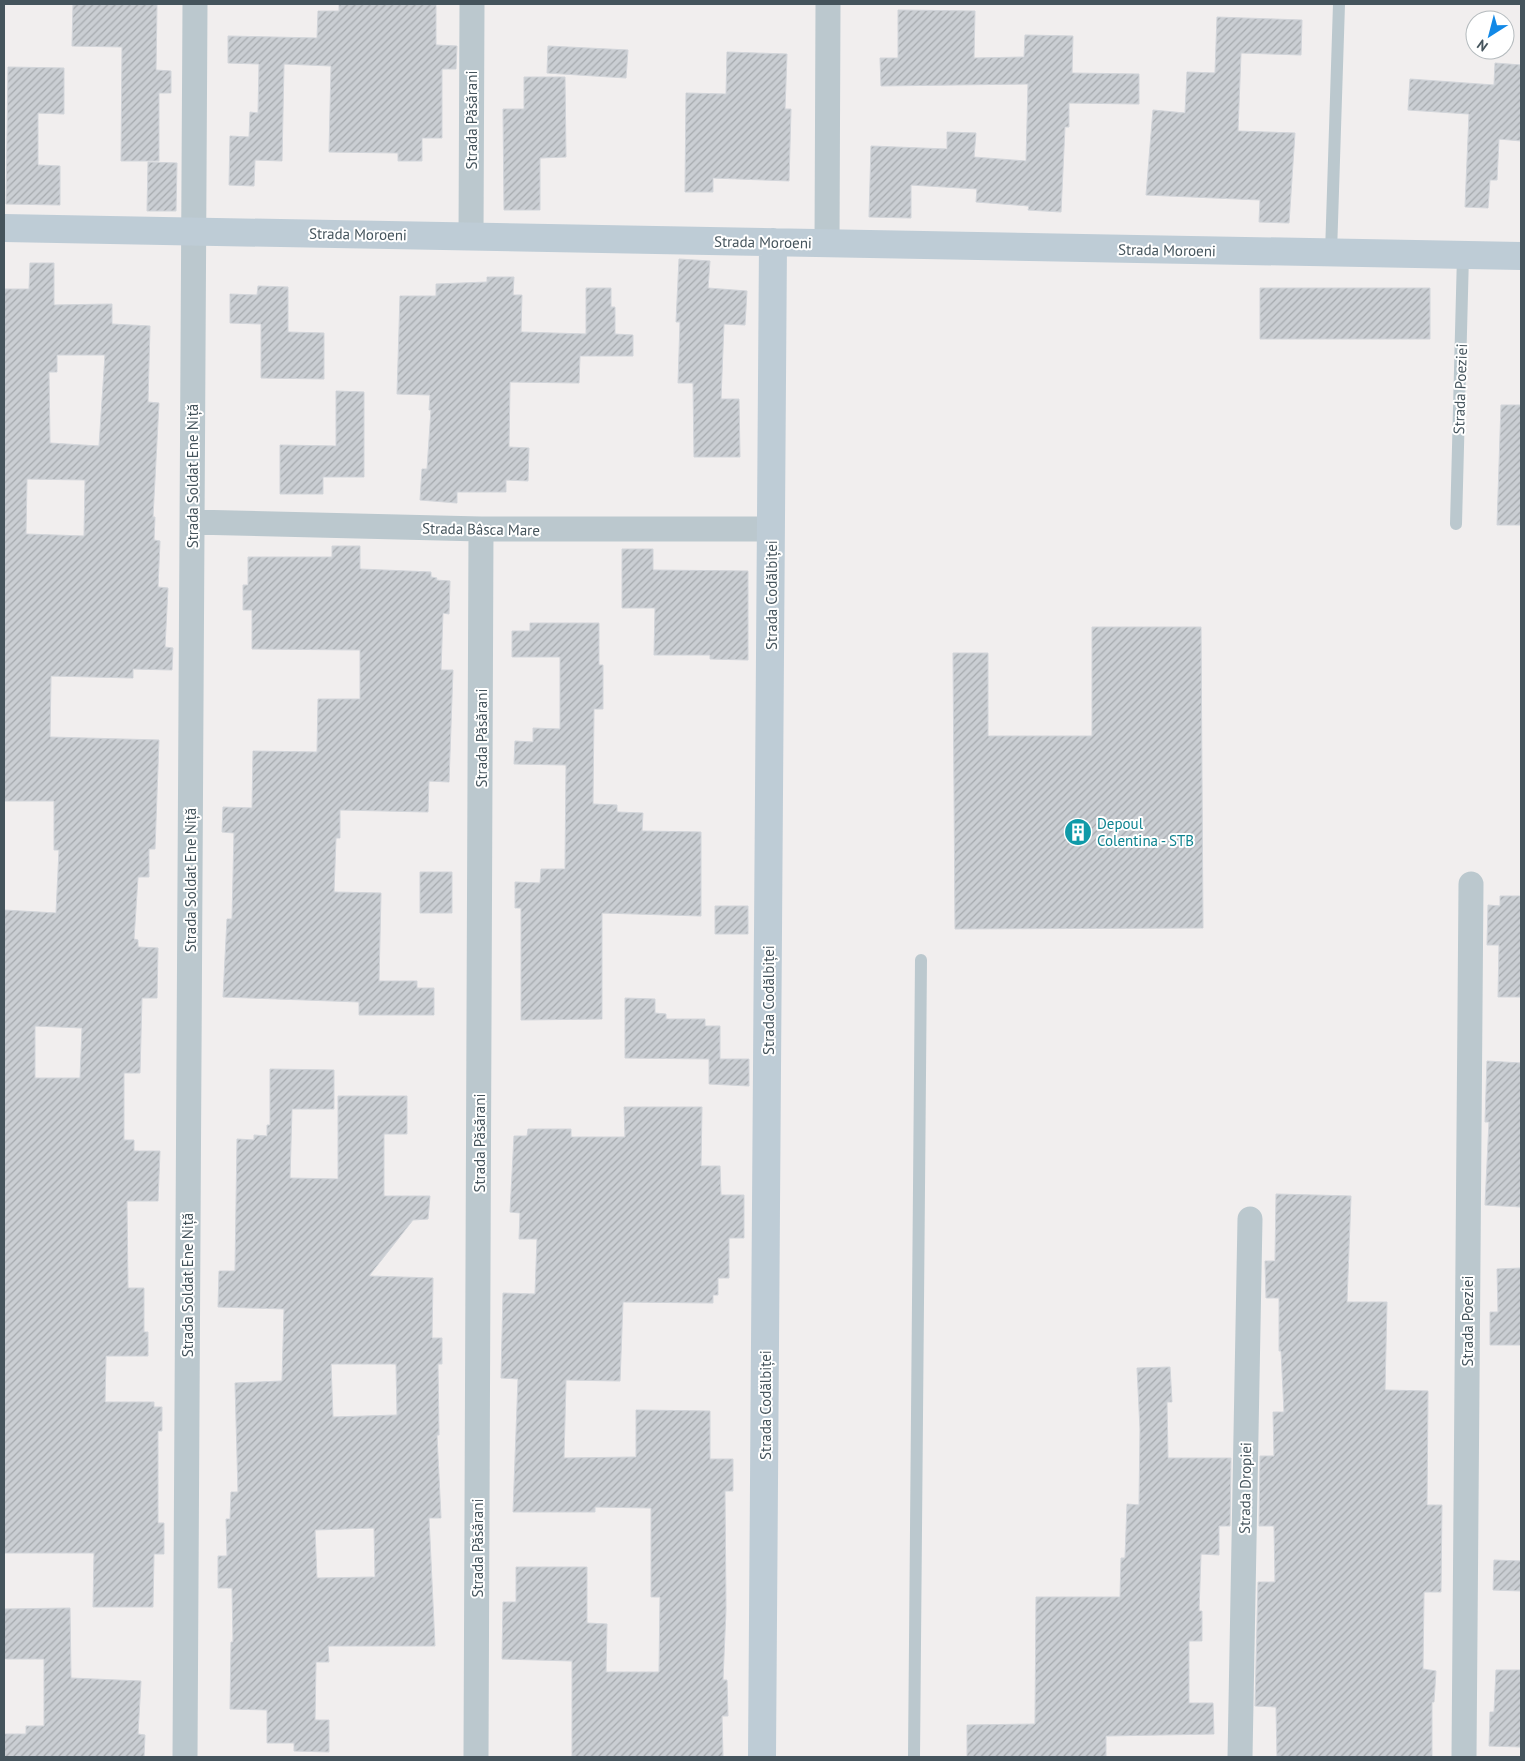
<svg xmlns="http://www.w3.org/2000/svg" width="1525" height="1761" font-family="'PT Sans',sans-serif">
<defs>
<pattern id="building-hatch" width="6" height="6" patternUnits="userSpaceOnUse" patternTransform="scale(1.25)"><rect width="6" height="6" fill="#caced3"/><path d="M-1 1l2-2M0 6l6-6M5 7l2-2" fill="none" stroke="#a6aaae"/></pattern>
</defs>
<rect width="100%" height="100%" fill="#f1eeee"/>
<!-- building -->
<path fill="url(#building-hatch)" stroke="#d2d5da" fill-rule="evenodd" d="M 73,4 L 157,4 L 156,70 L 171,71 L 171,93 L 159,93 L 159,161 L 121,161 L 122,47 L 72,46 Z
M 339,4 L 436,4 L 436,45 L 457,46 L 456,69 L 442,69 L 442,138 L 422,138 L 422,161 L 398,161 L 398,153 L 329,152 L 331,66 L 284,64 L 282,161 L 255,160 L 254,186 L 229,185 L 230,136 L 249,137 L 250,112 L 258,113 L 259,64 L 228,63 L 228,36 L 317,38 L 318,11 L 339,11 Z
M 898,10 L 975,11 L 974,58 L 1024,57 L 1025,35 L 1073,36 L 1072,73 L 1139,74 L 1139,104 L 1069,103 L 1069,127 L 1065,127 L 1061,212 L 1028,210 L 1029,206 L 976,202 L 977,189 L 911,185 L 911,218 L 869,217 L 871,146 L 947,149 L 947,132 L 976,133 L 974,157 L 1026,161 L 1028,84 L 881,86 L 880,58 L 898,58 Z
M 1217,17 L 1302,20 L 1301,55 L 1241,53 L 1238,131 L 1295,133 L 1289,223 L 1259,222 L 1260,200 L 1146,195 L 1153,110 L 1185,113 L 1187,72 L 1215,73 Z
M 548,46 L 628,50 L 626,78 L 547,73 Z
M 727,52 L 787,54 L 785,109 L 791,109 L 789,181 L 713,178 L 713,192 L 685,192 L 686,93 L 726,94 Z
M 1495,63 L 1521,65 L 1521,141 L 1499,139 L 1497,180 L 1490,180 L 1488,208 L 1465,207 L 1469,114 L 1408,110 L 1410,79 L 1494,85 Z
M 8,67 L 64,68 L 64,114 L 38,113 L 38,165 L 60,166 L 60,205 L 6,204 Z
M 524,77 L 565,77 L 566,157 L 540,158 L 540,210 L 504,210 L 503,109 L 524,109 Z
M 148,162 L 177,163 L 176,211 L 147,211 Z
M 679,259 L 710,261 L 708,288 L 747,291 L 745,325 L 724,324 L 721,399 L 739,399 L 740,457 L 694,457 L 693,383 L 678,383 L 680,322 L 676,322 Z
M 30,263 L 54,263 L 54,305 L 112,304 L 112,324 L 150,326 L 148,402 L 159,403 L 153,517 L 155,517 L 154,540 L 160,541 L 158,587 L 168,588 L 165,647 L 173,648 L 172,670 L 133,669 L 133,678 L 51,676 L 50,737 L 159,740 L 155,849 L 149,849 L 149,877 L 138,877 L 134,939 L 138,940 L 138,947 L 158,948 L 157,998 L 142,998 L 140,1073 L 124,1073 L 124,1140 L 134,1140 L 134,1151 L 160,1151 L 158,1201 L 127,1201 L 128,1288 L 144,1288 L 144,1332 L 148,1332 L 148,1356 L 106,1356 L 105,1402 L 154,1402 L 154,1407 L 162,1407 L 162,1431 L 158,1431 L 158,1523 L 164,1523 L 164,1554 L 154,1554 L 153,1607 L 93,1607 L 94,1553 L 4,1553 L 4,910 L 56,913 L 59,850 L 54,850 L 54,801 L 4,801 L 4,289 L 29,289 ZM 57,355 L 105,355 L 99,446 L 50,443 L 49,372 L 57,372 ZM 27,479 L 85,480 L 84,536 L 26,534 ZM 35,1026 L 82,1028 L 80,1078 L 35,1078 Z
M 487,277 L 514,277 L 513,295 L 522,295 L 521,332 L 586,334 L 586,288 L 611,288 L 611,307 L 615,307 L 615,334 L 633,335 L 633,356 L 580,356 L 579,383 L 510,382 L 509,447 L 529,448 L 528,481 L 506,480 L 506,492 L 457,492 L 457,503 L 420,500 L 422,469 L 427,469 L 431,410 L 429,410 L 430,395 L 397,394 L 400,296 L 436,296 L 436,284 L 487,282 Z
M 258,286 L 288,287 L 288,332 L 324,333 L 324,379 L 261,378 L 261,324 L 230,323 L 230,294 L 257,295 Z
M 1260,288 L 1430,288 L 1430,339 L 1260,339 Z
M 336,391 L 364,392 L 364,477 L 323,477 L 323,494 L 280,494 L 280,445 L 336,446 Z
M 1501,405 L 1521,405 L 1521,525 L 1497,525 Z
M 332,546 L 360,546 L 360,569 L 431,572 L 431,577 L 437,578 L 436,580 L 450,581 L 449,614 L 443,613 L 441,670 L 453,670 L 449,782 L 429,781 L 428,812 L 340,810 L 340,838 L 336,838 L 334,892 L 381,893 L 379,981 L 417,981 L 417,988 L 434,988 L 434,1015 L 359,1015 L 359,1002 L 223,997 L 227,919 L 232,919 L 234,833 L 222,832 L 223,807 L 252,808 L 253,751 L 317,752 L 318,699 L 360,699 L 360,650 L 252,649 L 252,610 L 243,610 L 243,585 L 248,585 L 248,557 L 332,557 Z
M 622,549 L 653,549 L 653,570 L 748,571 L 748,660 L 710,659 L 710,655 L 654,655 L 655,608 L 622,608 Z
M 530,623 L 599,623 L 599,665 L 603,665 L 603,709 L 594,709 L 593,804 L 617,805 L 617,812 L 643,813 L 642,831 L 701,832 L 701,916 L 602,913 L 602,1019 L 521,1020 L 521,908 L 515,908 L 515,882 L 540,883 L 541,869 L 565,869 L 566,765 L 514,764 L 515,741 L 533,742 L 533,728 L 560,729 L 560,657 L 512,657 L 512,631 L 530,631 Z
M 1092,627 L 1201,627 L 1203,928 L 955,929 L 953,653 L 988,653 L 988,736 L 1092,736 Z
M 420,872 L 452,872 L 452,913 L 420,913 Z
M 1500,896 L 1521,896 L 1521,997 L 1498,997 L 1499,945 L 1487,945 L 1488,905 L 1500,906 Z
M 715,906 L 748,906 L 748,934 L 715,934 Z
M 625,998 L 655,999 L 655,1013 L 666,1014 L 666,1019 L 705,1019 L 705,1026 L 720,1026 L 720,1059 L 749,1059 L 749,1086 L 709,1084 L 709,1059 L 625,1058 Z
M 1487,1061 L 1521,1063 L 1521,1207 L 1485,1205 L 1489,1122 L 1485,1122 Z
M 270,1069 L 334,1070 L 334,1109 L 292,1109 L 290,1178 L 338,1179 L 338,1096 L 407,1096 L 407,1134 L 384,1134 L 384,1196 L 430,1196 L 428,1219 L 413,1220 L 369,1276 L 433,1278 L 432,1338 L 442,1338 L 442,1364 L 438,1364 L 439,1435 L 437,1435 L 441,1518 L 429,1518 L 435,1646 L 328,1646 L 329,1662 L 316,1662 L 315,1720 L 329,1720 L 329,1752 L 294,1751 L 294,1743 L 267,1743 L 267,1710 L 230,1709 L 231,1642 L 233,1642 L 232,1588 L 218,1588 L 218,1556 L 227,1556 L 226,1519 L 230,1519 L 231,1492 L 238,1492 L 235,1383 L 282,1381 L 284,1309 L 218,1307 L 219,1271 L 235,1271 L 237,1139 L 254,1140 L 254,1135 L 267,1136 L 267,1125 L 270,1125 ZM 331,1364 L 396,1364 L 397,1415 L 333,1417 ZM 374,1528 L 375,1577 L 317,1578 L 315,1530 Z
M 624,1107 L 702,1107 L 701,1166 L 720,1166 L 721,1195 L 744,1195 L 744,1238 L 729,1238 L 729,1278 L 718,1278 L 718,1295 L 713,1295 L 713,1303 L 623,1302 L 620,1381 L 566,1380 L 564,1458 L 636,1457 L 636,1410 L 710,1411 L 710,1459 L 733,1459 L 733,1491 L 725,1491 L 726,1609 L 723,1680 L 727,1680 L 728,1716 L 722,1716 L 723,1757 L 572,1757 L 572,1661 L 502,1659 L 503,1602 L 516,1602 L 516,1567 L 587,1567 L 587,1623 L 607,1624 L 606,1672 L 659,1672 L 660,1597 L 651,1597 L 651,1508 L 595,1507 L 595,1512 L 513,1512 L 518,1379 L 501,1378 L 503,1293 L 535,1294 L 537,1239 L 519,1239 L 520,1213 L 510,1212 L 514,1136 L 527,1136 L 528,1129 L 571,1129 L 571,1137 L 625,1137 Z
M 1276,1194 L 1351,1196 L 1347,1302 L 1387,1302 L 1385,1390 L 1428,1391 L 1427,1505 L 1442,1505 L 1441,1592 L 1424,1592 L 1423,1669 L 1436,1671 L 1434,1702 L 1432,1702 L 1432,1757 L 1277,1757 L 1276,1707 L 1255,1706 L 1258,1582 L 1275,1582 L 1274,1526 L 1259,1526 L 1260,1456 L 1274,1456 L 1273,1412 L 1284,1412 L 1281,1351 L 1279,1351 L 1279,1298 L 1266,1298 L 1265,1261 L 1275,1261 Z
M 1521,1268 L 1521,1345 L 1490,1345 L 1490,1312 L 1498,1312 L 1497,1269 Z
M 1170,1367 L 1172,1402 L 1167,1402 L 1168,1458 L 1231,1458 L 1230,1526 L 1219,1526 L 1219,1555 L 1201,1554 L 1199,1611 L 1202,1611 L 1202,1641 L 1189,1641 L 1189,1703 L 1213,1703 L 1214,1734 L 1106,1736 L 1106,1757 L 967,1757 L 967,1725 L 1035,1724 L 1036,1597 L 1120,1597 L 1121,1558 L 1125,1558 L 1127,1504 L 1139,1505 L 1140,1429 L 1137,1368 Z
M 1494,1560 L 1521,1561 L 1521,1591 L 1493,1590 Z
M 70,1608 L 71,1678 L 141,1681 L 138,1734 L 145,1735 L 144,1757 L 4,1757 L 4,1734 L 26,1734 L 26,1726 L 44,1726 L 44,1659 L 4,1659 L 4,1609 Z
M 1496,1670 L 1521,1670 L 1521,1747 L 1489,1746 L 1490,1712 L 1494,1712 Z"/>
<g fill="none" stroke-linecap="round" stroke-linejoin="round">
<!-- lane -->
<path stroke="#bbc8ce" stroke-width="12" d="M 1331,253 L 1339,4
M 1456,524 L 1463,255
M 914,1757 L 921,960"/>
<!-- street -->
<path stroke="#bbc8ce" stroke-width="25" d="M 471,237 L 472,4
M 827,243 L 828,4
M 192,522 L 481,529 L 771,529
M 185,1757 L 195,4
M 476,1757 L 481,529
M 1240,1757 L 1250,1219
M 1464,1757 L 1471,884"/>
<!-- secondary -->
<path stroke="#beccd6" stroke-width="28" d="M 4,228 L 1521,256
M 762,1757 L 773,242"/>
</g>
<!-- icons -->
<defs>
<g id="building-disc" transform="scale(1.4375)"><circle r="9.5" fill="#0f9aa8" stroke="#fff"/><path d="M-4-6H4V6H1V3H-1V6H-4ZM-2.5-4.3h1.7v1.8h-1.7ZM.8-4.3h1.7v1.8H.8ZM-2.5-1h1.7V.8h-1.7ZM.8-1h1.7V.8H.8Z" fill="#fff"/></g>
</defs>
<g fill-rule="evenodd">
<use href="#building-disc" x="1078" y="832"/>
</g>
<g text-anchor="middle" dominant-baseline="central" stroke-width="4" stroke-linejoin="round" paint-order="stroke">
<!-- street labels -->
<g font-size="15" fill="#45545c" stroke="#fff">
<text transform="translate(471 120) rotate(-90)">Strada Păsărani</text>
<text transform="translate(358 234) rotate(1)">Strada Moroeni</text>
<text transform="translate(763 242) rotate(1)">Strada Moroeni</text>
<text transform="translate(1167 250) rotate(1)">Strada Moroeni</text>
<text transform="translate(1460 389) rotate(-88)">Strada Poeziei</text>
<text transform="translate(192 476) rotate(-90)">Strada Soldat Ene Niță</text>
<text transform="translate(481 529) rotate(1)">Strada Bâsca Mare</text>
<text transform="translate(771 595) rotate(-90)">Strada Codălbiței</text>
<text transform="translate(481 738) rotate(-90)">Strada Păsărani</text>
<text transform="translate(190 880) rotate(-90)">Strada Soldat Ene Niță</text>
<text transform="translate(768 1000) rotate(-90)">Strada Codălbiței</text>
<text transform="translate(479 1143) rotate(-90)">Strada Păsărani</text>
<text transform="translate(187 1285) rotate(-90)">Strada Soldat Ene Niță</text>
<text transform="translate(1467 1321) rotate(-90)">Strada Poeziei</text>
<text transform="translate(765 1405) rotate(-90)">Strada Codălbiței</text>
<text transform="translate(1245 1488) rotate(-89)">Strada Dropiei</text>
<text transform="translate(477 1548) rotate(-90)">Strada Păsărani</text>
</g>
<!-- culture labels -->
<g font-size="15" fill="#0d838f" stroke="#fff" text-anchor="start">
<text x="1097" y="823">Depoul<tspan x="1097" dy="17">Colentina - STB</tspan></text>
</g>
</g>
<!-- border -->
<rect width="1525" height="1761" fill="none" stroke="#45545c" stroke-width="10"/>
<!-- north arrow -->
<g transform="translate(1490 35) rotate(216)"><circle r="24" fill="#ffffff" stroke="#b5bbbe"/>
<path d="M0-4L9 19L0 12L-9 19Z" fill="#1289e7"/>
<text y="-8" font-size="14" font-weight="bold" text-anchor="middle" fill="#45545c">N</text>
</g>
</svg>
